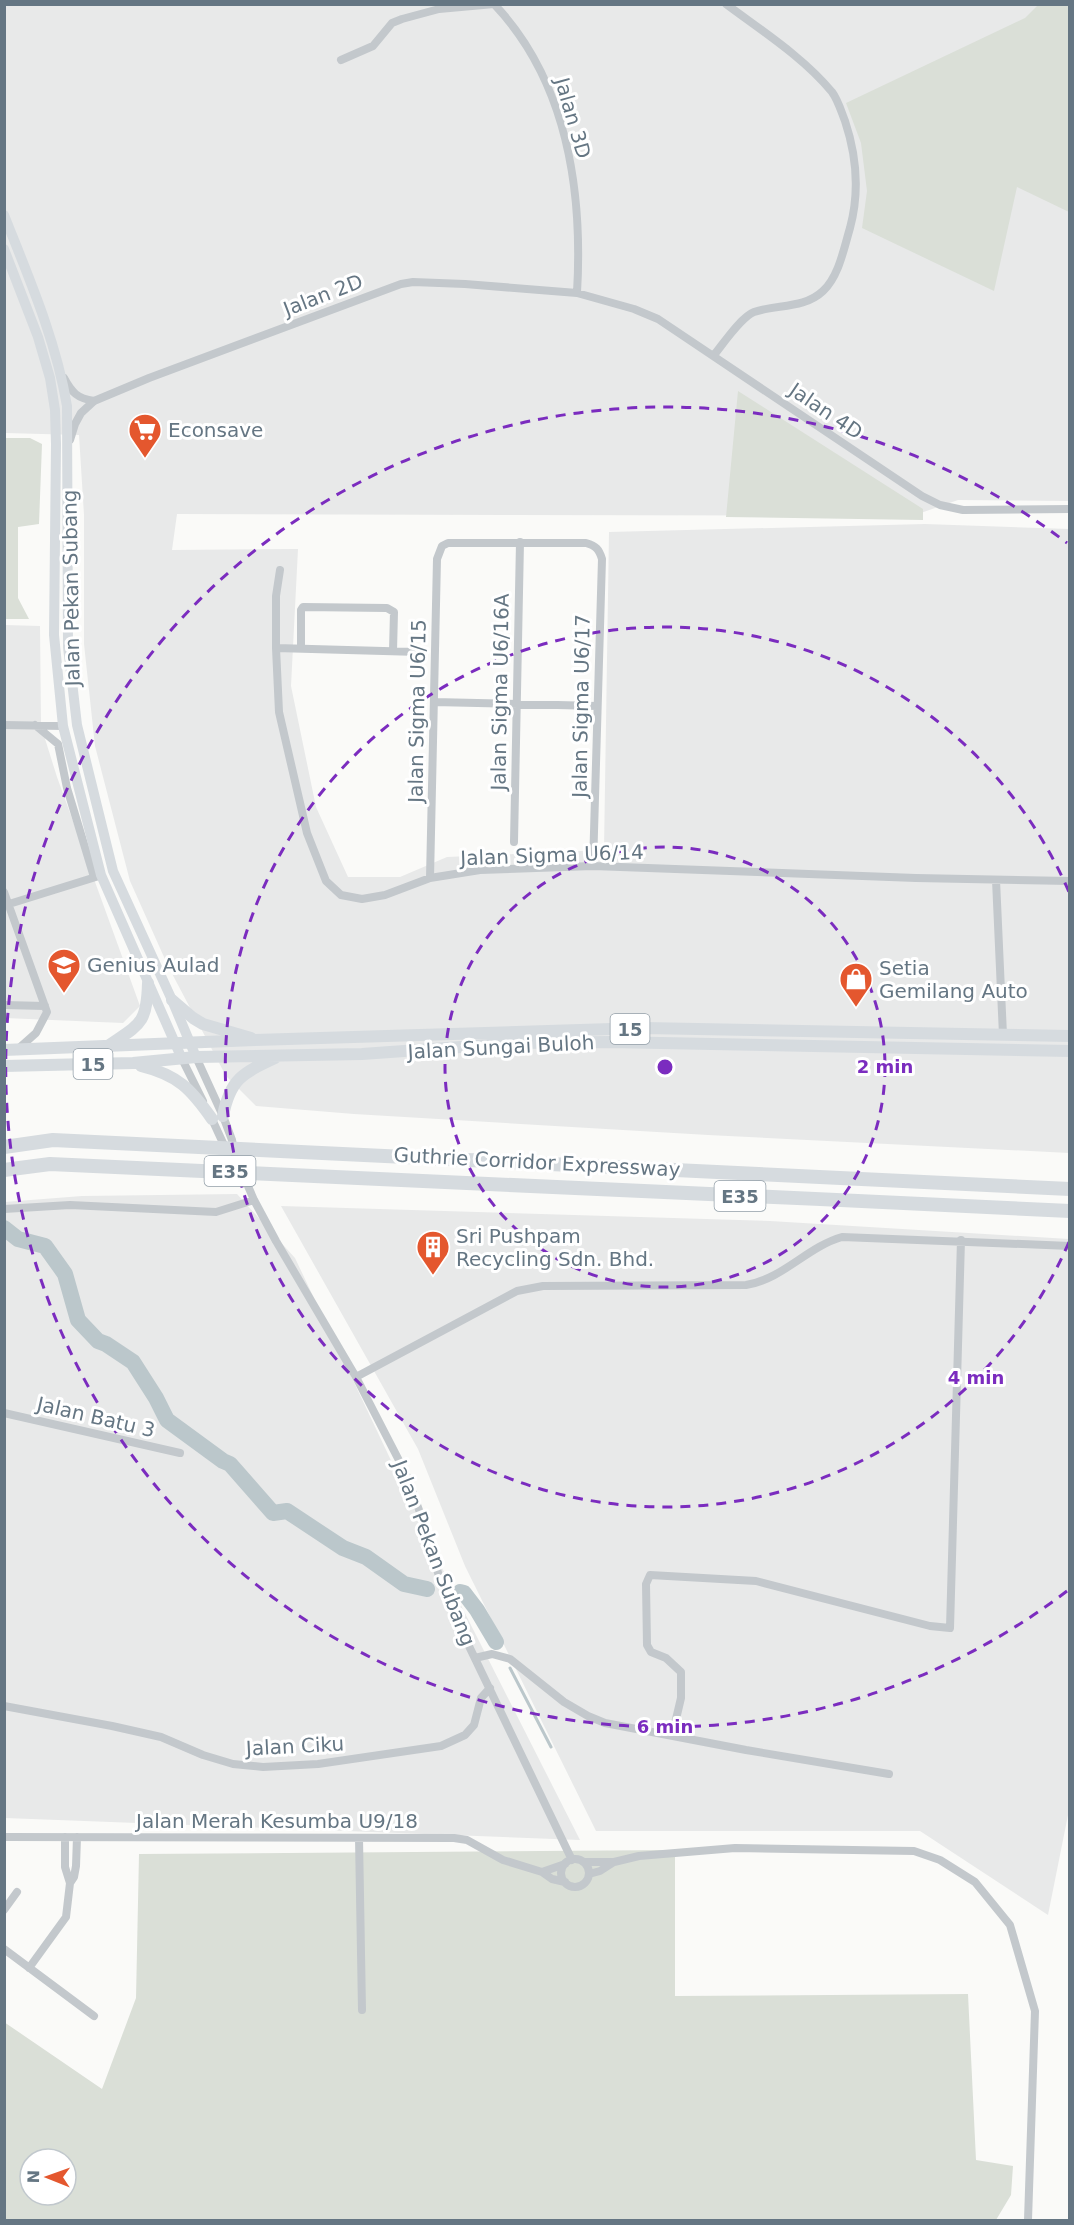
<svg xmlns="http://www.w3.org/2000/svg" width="1074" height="2225" font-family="'DejaVu Sans',sans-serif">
<rect width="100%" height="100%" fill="#fafaf8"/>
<!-- built -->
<path fill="#e8e9e9" d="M 5,5 L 1069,5 L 1069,501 L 958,500 L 912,516 L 177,514 L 172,550 L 298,549 L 291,686 L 316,807 L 348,877 L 400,877 L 447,857 L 604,850 L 609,532 L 925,524 L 1069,529 L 1069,1153 L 708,1135 L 354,1114 L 256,1106 L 226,1076 L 168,966 L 130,881 L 95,746 L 84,644 L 84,515 L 79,435 L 5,433 Z
M 5,625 L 40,626 L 41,726 L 57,777 L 140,1006 L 123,1023 L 5,1018 Z
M 237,1194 L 295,1258 L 443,1570 L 580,1840 L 5,1818 L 5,1202 L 82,1196 Z
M 281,1206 L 770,1221 L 1069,1239 L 1070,1805 L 1048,1915 L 920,1831 L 596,1831 L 465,1566 L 418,1449 Z"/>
<!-- green -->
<path fill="#dadfd7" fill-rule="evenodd" d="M 1038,5 L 1069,5 L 1069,212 L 1017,187 L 994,291 L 862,228 L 867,191 L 861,143 L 846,103 L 1025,18 Z
M 738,391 L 923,509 L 923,520 L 726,517 Z
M 5,438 L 30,438 L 42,444 L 39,524 L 18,527 L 18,598 L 29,619 L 5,619 Z
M 675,1850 L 675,1996 L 968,1994 L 976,2160 L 1013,2166 L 1011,2195 L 996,2220 L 5,2220 L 4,2022 L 102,2089 L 136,1998 L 139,1854 ZM 30,2159 L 66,2159 L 66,2195 L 30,2195 Z"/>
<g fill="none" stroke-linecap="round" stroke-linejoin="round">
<!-- stream -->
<path stroke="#bbc7cb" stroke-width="3" d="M 510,1668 L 551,1747"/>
<!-- river -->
<path stroke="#bbc7cb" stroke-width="16" d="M 4,1228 L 18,1239 L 45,1246 L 65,1274 L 78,1320 L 98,1341 L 106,1344 L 133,1362 L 156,1398 L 167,1420 L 223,1461 L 230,1464 L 273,1513 L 287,1511 L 343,1548 L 366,1557 L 404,1584 L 427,1589
M 460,1592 L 464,1593 L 477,1610 L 496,1642"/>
<!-- minor -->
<path stroke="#c3c8cc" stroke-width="8" d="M 341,60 L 373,46 L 392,23 L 402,19 L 439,9 L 494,4 C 567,81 583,191 577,293
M 714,355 C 723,344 741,317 754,312 C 777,304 804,309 823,291 C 839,276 844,248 850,228 C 860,191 857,157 845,121 C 841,111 838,100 832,92 C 803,57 762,31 726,4
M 64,378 C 72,393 77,398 94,401
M 70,440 L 75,424 L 81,413 L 94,401 L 149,378 L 401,284 L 413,282 L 465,284 L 577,293 L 634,309 L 658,319 L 922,496 L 940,505 L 963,510 L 1070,509
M 280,570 L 276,596 L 276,648 L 279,712 L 307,833 L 326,881 L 341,895 L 362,899 L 385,895 L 430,878 L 480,870 L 593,866 L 916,878 L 1070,881
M 276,648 L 419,652
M 301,648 L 301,610 L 303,607 L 387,608 L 394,612 L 393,651
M 434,702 L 597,706
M 4,725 L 63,726
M 35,725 L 58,744 L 67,788 L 94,877
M 514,842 L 520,542
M 430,878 L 437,559 L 442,546 L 448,543 L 586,543 C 596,546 599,549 602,559 L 593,866
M 996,880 L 1003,1035
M 4,892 L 47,1012 L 36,1033 L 18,1049
M 9,904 L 99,876
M 4,1005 L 45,1006
M 196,1057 L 223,1116 L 232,1140 L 235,1156 L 254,1200 L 276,1241 L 356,1377 L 406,1474 L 419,1510 L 439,1576 L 454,1615 L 572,1860
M 182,1059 L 203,1101
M 211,1117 L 223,1143 L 228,1148
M 4,1209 L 70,1205 L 216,1212 L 254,1200
M 356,1377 L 517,1291 L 543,1286 L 746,1285 C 783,1279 807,1247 842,1237 L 1070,1246
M 4,1413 L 180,1453
M 475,1658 L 492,1654 L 510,1659 L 564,1702 L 588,1716 L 605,1723 L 746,1750 L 889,1774
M 4,1706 L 112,1726 L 161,1737 L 203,1755 L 233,1764 L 263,1767 L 318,1764 L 441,1746 L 465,1735 L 474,1725 L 481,1698 L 490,1688
M 672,1736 L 681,1698 L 681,1672 L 666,1658 L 651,1652 L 647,1645 L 646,1584 L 650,1575 L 756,1581 L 930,1626 L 950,1628 L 961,1240
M 4,1837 L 454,1838 L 467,1840 L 503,1860 L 542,1872 L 552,1879 L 565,1882
M 65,1837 L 65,1867 L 70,1883
M 359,1838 L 362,2010
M561 1873a14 14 0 1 1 28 0a14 14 0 1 1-28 0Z
M 584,1862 L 614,1862 L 639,1856 L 735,1848 L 914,1851 L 940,1860 L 975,1882 L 1010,1925 L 1035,2011 L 1028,2220
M 542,1872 L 565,1864
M 589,1874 L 600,1871 L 614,1862
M 4,1910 L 17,1892
M 4,1949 L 94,2016
M 29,1968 L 66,1917 L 70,1883 L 74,1877 L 76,1866 L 77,1837"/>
<!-- secondary -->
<path stroke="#d6dbdf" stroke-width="10" d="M 4,215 C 29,278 56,340 67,406 L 68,647 L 77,725 L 113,871 L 172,1000 L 196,1057
M 4,249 L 38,337 L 50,378 L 55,410 L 56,444 L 54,635 L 63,726 L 101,875 L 182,1059"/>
<!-- trunk -->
<path stroke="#d6dbdf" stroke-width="12" d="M 172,1000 L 193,1018 L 203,1024 L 251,1038
M 108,1046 C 140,1024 147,1024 148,983
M 4,1050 L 255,1040 L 644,1028 L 1070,1036
M 4,1066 L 133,1063 L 196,1057 L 362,1054 L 518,1043 L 609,1042 L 1070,1051
M 141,1066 C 178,1075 191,1089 212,1119
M 223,1116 C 230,1079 243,1073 275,1058"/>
<!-- motorway -->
<path stroke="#d6dbdf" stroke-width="14" d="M 4,1147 L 53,1140 L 1070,1189
M 4,1170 L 50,1164 C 390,1178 730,1195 1070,1211"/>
</g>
<!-- distance rings -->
<g fill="none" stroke="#7b2cbf" stroke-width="3" stroke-dasharray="10 8">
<circle cx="665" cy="1067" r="220"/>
<path d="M1069 1242A440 440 0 1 1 1069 892"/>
<path d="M1067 1591A660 660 0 1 1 1067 543"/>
</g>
<!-- icons -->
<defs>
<g id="supermarket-pin" transform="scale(1.725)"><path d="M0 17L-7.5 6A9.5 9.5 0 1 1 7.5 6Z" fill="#e4572e" stroke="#fff"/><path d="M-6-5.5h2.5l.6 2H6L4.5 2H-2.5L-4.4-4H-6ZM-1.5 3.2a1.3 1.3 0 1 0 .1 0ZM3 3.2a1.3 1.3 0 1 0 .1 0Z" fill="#fff"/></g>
<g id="school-pin" transform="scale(1.725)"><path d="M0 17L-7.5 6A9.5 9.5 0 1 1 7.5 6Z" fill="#e4572e" stroke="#fff"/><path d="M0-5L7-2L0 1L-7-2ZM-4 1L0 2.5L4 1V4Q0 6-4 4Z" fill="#fff"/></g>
<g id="shop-pin" transform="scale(1.725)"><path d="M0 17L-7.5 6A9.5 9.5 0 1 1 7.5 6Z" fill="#e4572e" stroke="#fff"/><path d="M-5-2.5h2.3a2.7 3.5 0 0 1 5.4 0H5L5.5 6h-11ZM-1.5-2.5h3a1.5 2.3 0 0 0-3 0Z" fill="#fff"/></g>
<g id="building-pin" transform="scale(1.725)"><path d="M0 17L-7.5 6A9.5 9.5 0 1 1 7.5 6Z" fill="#e4572e" stroke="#fff"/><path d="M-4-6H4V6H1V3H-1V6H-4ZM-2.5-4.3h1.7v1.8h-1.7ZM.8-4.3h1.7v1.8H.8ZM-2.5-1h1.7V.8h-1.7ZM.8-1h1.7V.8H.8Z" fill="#fff"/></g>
</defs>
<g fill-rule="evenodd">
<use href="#supermarket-pin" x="145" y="430"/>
<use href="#school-pin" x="64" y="965"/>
<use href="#shop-pin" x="856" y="979"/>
<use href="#building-pin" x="433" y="1247"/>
</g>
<g text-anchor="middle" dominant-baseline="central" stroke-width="6" stroke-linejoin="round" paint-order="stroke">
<!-- shield labels -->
<g fill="#fff" stroke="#939fa8" stroke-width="1.5">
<rect x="610.5" y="1014" width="39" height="30" rx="4.5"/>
<rect x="73.5" y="1049" width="39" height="30" rx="4.5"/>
<rect x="204.5" y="1156" width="51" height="30" rx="4.5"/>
<rect x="714.5" y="1181" width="51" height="30" rx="4.5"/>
</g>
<g font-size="18" font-weight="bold" fill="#657683">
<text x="630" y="1029">15</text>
<text x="93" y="1064">15</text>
<text x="230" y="1171">E35</text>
<text x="740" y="1196">E35</text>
</g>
<!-- street labels -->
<g font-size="20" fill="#657683" stroke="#fff">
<text transform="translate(573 118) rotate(74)">Jalan 3D</text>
<text transform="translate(323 295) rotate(-21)">Jalan 2D</text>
<text transform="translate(826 411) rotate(34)">Jalan 4D</text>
<text transform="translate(71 588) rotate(-91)">Jalan Pekan Subang</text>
<text transform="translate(500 692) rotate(-89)">Jalan Sigma U6/16A</text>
<text transform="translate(581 706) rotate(-89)">Jalan Sigma U6/17</text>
<text transform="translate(417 711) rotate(-89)">Jalan Sigma U6/15</text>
<text transform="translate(552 855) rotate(-2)">Jalan Sigma U6/14</text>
<text transform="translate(501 1047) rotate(-3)">Jalan Sungai Buloh</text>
<text transform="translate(537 1162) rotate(3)">Guthrie Corridor Expressway</text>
<text transform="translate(96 1417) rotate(13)">Jalan Batu 3</text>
<text transform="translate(434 1553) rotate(69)">Jalan Pekan Subang</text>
<text transform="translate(295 1746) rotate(-3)">Jalan Ciku</text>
<text x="277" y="1821">Jalan Merah Kesumba U9/18</text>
</g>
<!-- poi labels -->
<g font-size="20" fill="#657683" stroke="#fff" text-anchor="start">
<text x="168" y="430">Econsave</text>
<text x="87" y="965">Genius Aulad</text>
<text x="879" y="968">Setia<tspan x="879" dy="23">Gemilang Auto</tspan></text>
<text x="456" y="1236">Sri Pushpam<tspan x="456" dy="23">Recycling Sdn. Bhd.</tspan></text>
</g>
</g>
<circle cx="665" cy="1067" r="9" fill="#7b2cbf" stroke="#fff" stroke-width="3"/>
<g font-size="18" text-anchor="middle" font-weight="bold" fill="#7b2cbf" stroke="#fff" stroke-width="6" stroke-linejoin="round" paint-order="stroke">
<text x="885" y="1073">2 min</text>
<text x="976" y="1384">4 min</text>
<text x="665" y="1733">6 min</text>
</g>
<!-- border -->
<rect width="1074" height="2225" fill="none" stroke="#657683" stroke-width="12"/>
<!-- north arrow -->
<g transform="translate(48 2177) rotate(271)"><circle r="28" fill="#ffffff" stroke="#c1c8cd" stroke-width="1.5"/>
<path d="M0-4.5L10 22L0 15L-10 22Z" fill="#e4572e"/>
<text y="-9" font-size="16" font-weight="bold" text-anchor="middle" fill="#657683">N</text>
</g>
</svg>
